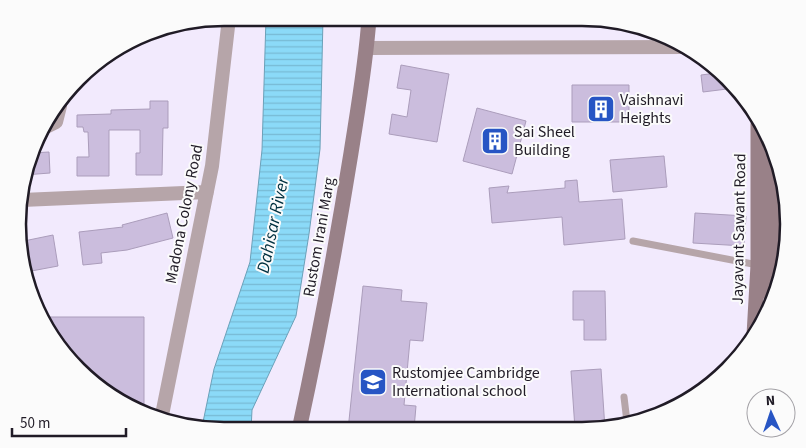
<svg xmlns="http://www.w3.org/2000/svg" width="806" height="448" font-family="'Source Sans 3',sans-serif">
<defs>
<pattern id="water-rules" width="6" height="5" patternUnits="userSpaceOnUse" patternTransform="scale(1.25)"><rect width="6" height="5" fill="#8bdaf8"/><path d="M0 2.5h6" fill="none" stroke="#78bad4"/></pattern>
</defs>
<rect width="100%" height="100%" fill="#f2eafd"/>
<!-- water -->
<path fill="url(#water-rules)" stroke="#6ba1b9" d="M 266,18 L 323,18 L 320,149 L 309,234 L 296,316 L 252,410 L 251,430 L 211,430 L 202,427 L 214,369 L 250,262 L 262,150 Z"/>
<!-- building -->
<path fill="#cbbddd" stroke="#ab9dbb" d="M 401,65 L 449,74 L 437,142 L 389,134 L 392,114 L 407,117 L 411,90 L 397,88 Z
M 717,73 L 735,88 L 703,92 L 701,75 Z
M 572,85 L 629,85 L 629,122 L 572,122 Z
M 150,101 L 168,101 L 168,128 L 163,128 L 162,175 L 136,175 L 136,153 L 140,153 L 140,130 L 109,130 L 109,176 L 77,176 L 77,157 L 89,157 L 88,132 L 84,132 L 83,127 L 77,127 L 77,115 L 111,114 L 111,110 L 150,109 Z
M 477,108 L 526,121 L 512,174 L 463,161 Z
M 49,152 L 50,173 L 24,175 L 32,153 Z
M 664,156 L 667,187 L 613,192 L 610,160 Z
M 577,180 L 579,202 L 622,199 L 625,239 L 564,245 L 562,217 L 492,223 L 489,188 L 509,186 L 507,193 L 565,188 L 565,181 Z
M 167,213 L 173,238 L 127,250 L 101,253 L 102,263 L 83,265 L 79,232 L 123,227 L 122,225 Z
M 695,213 L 746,216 L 744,246 L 693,243 Z
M 53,235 L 58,266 L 26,272 L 19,242 Z
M 363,286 L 402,290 L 401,301 L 427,303 L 423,341 L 410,340 L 404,405 L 416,406 L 414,429 L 348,430 Z
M 573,291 L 605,291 L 606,340 L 584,340 L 584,320 L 573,320 Z
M 42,317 L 144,317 L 144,410 L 121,403 L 69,360 Z
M 601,369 L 605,429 L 575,429 L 571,371 Z"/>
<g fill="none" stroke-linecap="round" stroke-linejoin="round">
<!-- lane -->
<path stroke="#b6a5a9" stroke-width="7" d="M 633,241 L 758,265
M 624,397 L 627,422"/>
<!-- street -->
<path stroke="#b6a5a9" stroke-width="14" d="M 367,48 L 687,47
M 44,128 L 56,122 L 60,106
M 22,200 L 207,192
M 162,415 L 212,166 L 229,18"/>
<!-- secondary -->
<path stroke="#998188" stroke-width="15" d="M 771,297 L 773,154
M 754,335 L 758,265 L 758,124
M 299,430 C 319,338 336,246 351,153 C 358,108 366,63 369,18"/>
</g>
<!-- icons -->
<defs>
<g id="building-square" transform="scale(1.4375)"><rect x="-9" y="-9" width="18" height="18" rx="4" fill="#2755c4" stroke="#fbfbfb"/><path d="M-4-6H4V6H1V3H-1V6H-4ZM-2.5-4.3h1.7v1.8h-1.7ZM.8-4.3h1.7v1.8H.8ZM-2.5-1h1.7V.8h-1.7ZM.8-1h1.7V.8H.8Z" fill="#fff"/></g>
<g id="school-square" transform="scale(1.4375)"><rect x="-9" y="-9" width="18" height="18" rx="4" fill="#2755c4" stroke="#fbfbfb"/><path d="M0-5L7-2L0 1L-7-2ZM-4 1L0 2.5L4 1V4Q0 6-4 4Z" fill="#fff"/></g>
</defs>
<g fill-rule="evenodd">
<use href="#building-square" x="601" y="109"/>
<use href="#building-square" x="495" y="141"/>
<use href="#school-square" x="373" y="382"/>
</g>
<g text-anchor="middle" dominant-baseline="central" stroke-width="4" stroke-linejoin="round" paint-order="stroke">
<!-- poi labels -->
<g font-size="16" fill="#201b26" stroke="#fbfbfb" text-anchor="start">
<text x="620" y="100">Vaishnavi<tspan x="620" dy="18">Heights</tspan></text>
<text x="514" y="132">Sai Sheel<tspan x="514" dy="18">Building</tspan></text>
<text x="392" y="373">Rustomjee Cambridge<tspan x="392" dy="18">International school</tspan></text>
</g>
<!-- street labels -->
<g font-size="16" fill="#201b26" stroke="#fbfbfb">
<text transform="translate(184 214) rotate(-79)">Madona Colony Road</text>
<text transform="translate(739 229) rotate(-89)">Jayavant Sawant Road</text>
<text transform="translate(319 237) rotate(-80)">Rustom Irani Marg</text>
</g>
<!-- water labels -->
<g font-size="18" font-style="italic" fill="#003140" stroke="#fbfbfb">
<text transform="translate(273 225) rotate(-78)">Dahisar River</text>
</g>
</g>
<!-- crop -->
<path d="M0 0H806V448H0ZM224 26H582A198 198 0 0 1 780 224V224A198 198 0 0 1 582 422H224A198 198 0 0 1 26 224V224A198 198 0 0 1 224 26Z" fill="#fbfbfb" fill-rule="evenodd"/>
<path fill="none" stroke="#201b26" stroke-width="2.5" d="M224 26H582A198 198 0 0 1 780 224V224A198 198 0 0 1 582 422H224A198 198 0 0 1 26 224V224A198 198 0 0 1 224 26Z"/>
<!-- north arrow -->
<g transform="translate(771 413) rotate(357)"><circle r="24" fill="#fbfbfb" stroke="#a3a1a6"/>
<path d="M0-4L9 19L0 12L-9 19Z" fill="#2755c4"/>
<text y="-8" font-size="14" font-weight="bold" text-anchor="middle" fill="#201b26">N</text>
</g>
<!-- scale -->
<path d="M12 428v8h114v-8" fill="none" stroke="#201b26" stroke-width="2.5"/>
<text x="20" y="428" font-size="15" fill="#201b26" stroke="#fbfbfb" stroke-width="4" paint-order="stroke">50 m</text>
</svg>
